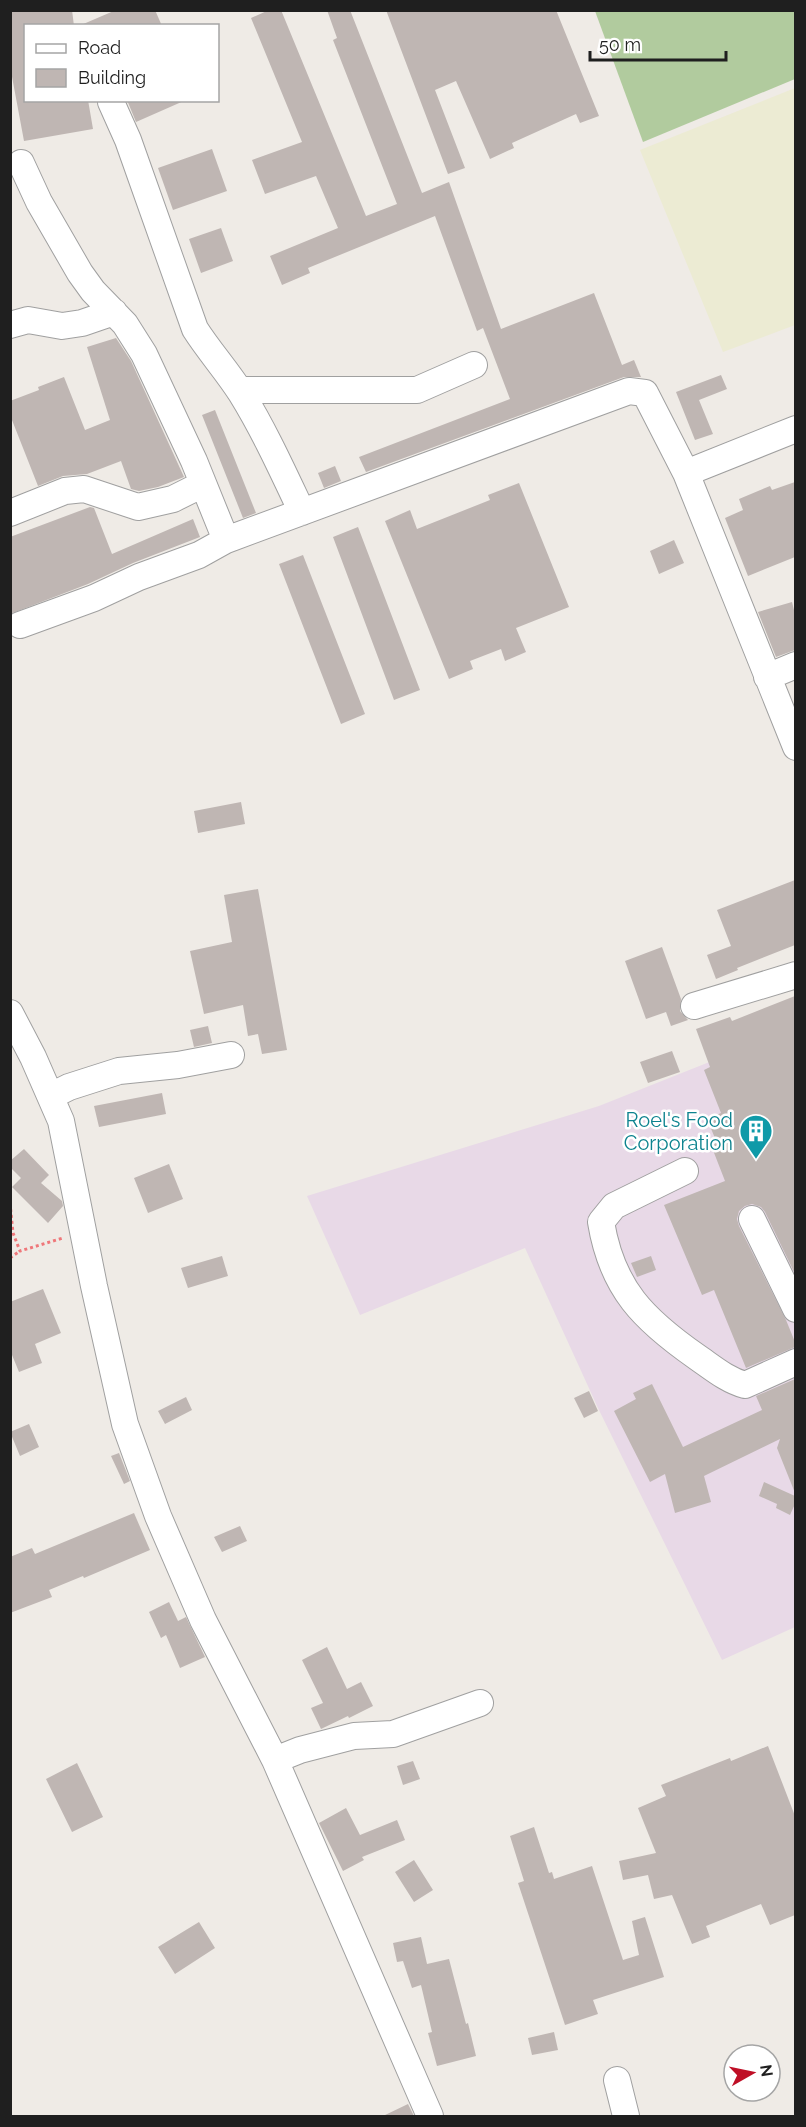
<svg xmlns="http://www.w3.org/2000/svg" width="806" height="2127" font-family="Raleway,sans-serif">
<rect width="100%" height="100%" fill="#efebe6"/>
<!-- industrial -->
<path fill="#e8d9e7" d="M 795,1028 L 795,1627 L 722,1660 L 598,1408 L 525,1248 L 360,1315 L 307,1196 L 599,1106 Z"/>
<!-- farmland -->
<path fill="#ecebd3" d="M 795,88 L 795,325 L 723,352 L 640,150 Z"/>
<!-- forest -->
<path fill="#b1cb9e" d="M 595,11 L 795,11 L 795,79 L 643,142 Z"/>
<!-- building -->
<path fill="#bfb6b3" d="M 10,10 L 72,10 L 74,26 L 26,26 L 26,100 L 88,100 L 93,129 L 24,141 L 10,66 Z
M 116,10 L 155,10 L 162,26 L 81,25 Z
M 269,10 L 281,10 L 366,216 L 397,204 L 333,40 L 337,38 L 327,10 L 350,10 L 422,193 L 449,182 L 501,329 L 594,293 L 622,365 L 634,360 L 641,377 L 624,377 L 366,472 L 359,457 L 510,399 L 483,328 L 477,331 L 435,216 L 308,268 L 310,273 L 282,285 L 270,256 L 338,228 L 316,176 L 265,194 L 252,160 L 302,142 L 251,18 Z
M 386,10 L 556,10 L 599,116 L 580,123 L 576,114 L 512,143 L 514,148 L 490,159 L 456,81 L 435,90 L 465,168 L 448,174 Z
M 127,100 L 186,100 L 136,122 Z
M 212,149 L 227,191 L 173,210 L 158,168 Z
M 221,228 L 233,261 L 201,273 L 189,239 Z
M 116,338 L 131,361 L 184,477 L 158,487 L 139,491 L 131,489 L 121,461 L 87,474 L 63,476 L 38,486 L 10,415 L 10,401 L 39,390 L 38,387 L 64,377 L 85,430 L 110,420 L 87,347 Z
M 721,375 L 727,389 L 699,400 L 713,434 L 695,440 L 676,392 Z
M 215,410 L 256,513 L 243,518 L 202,415 Z
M 335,466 L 341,481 L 324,488 L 318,473 Z
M 795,482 L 795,557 L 748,576 L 725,518 L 743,510 L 739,499 L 770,486 L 772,490 Z
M 519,483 L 569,607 L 516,628 L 526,652 L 505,661 L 501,649 L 470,661 L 473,669 L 449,679 L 385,521 L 410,510 L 417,529 L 490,500 L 488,495 Z
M 90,507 L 94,508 L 112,554 L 193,519 L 200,537 L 133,563 L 88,584 L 10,614 L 10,537 Z
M 358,527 L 420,690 L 394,700 L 333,537 Z
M 674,540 L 684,563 L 659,574 L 650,551 Z
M 303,555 L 365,714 L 341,724 L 279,564 Z
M 792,602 L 795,614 L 795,650 L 776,657 L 758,612 Z
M 241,802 L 245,824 L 198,833 L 194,811 Z
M 795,880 L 795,945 L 737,968 L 738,970 L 716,979 L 707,955 L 731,946 L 717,910 Z
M 258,889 L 287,1050 L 262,1054 L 258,1034 L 248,1036 L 243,1005 L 204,1014 L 190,951 L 232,942 L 224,895 Z
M 662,947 L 681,999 L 680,1011 L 688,1020 L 671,1026 L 666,1012 L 646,1019 L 625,961 Z
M 795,996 L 795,1274 L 765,1212 L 761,1207 L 752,1204 L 745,1206 L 739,1211 L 737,1219 L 739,1226 L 786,1320 L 795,1342 L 795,1347 L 746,1368 L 714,1290 L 702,1295 L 664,1205 L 725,1181 L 711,1145 L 717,1143 L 707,1119 L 721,1113 L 704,1070 L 710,1067 L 696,1029 L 730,1017 L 732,1021 Z
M 208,1026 L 212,1043 L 194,1047 L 190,1030 Z
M 672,1051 L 680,1072 L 648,1083 L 640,1062 Z
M 162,1093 L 166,1114 L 99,1127 L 94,1106 Z
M 24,1149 L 49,1175 L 41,1183 L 62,1201 L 63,1206 L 48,1223 L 12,1187 L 21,1178 L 10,1167 L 10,1161 Z
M 169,1164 L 183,1199 L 148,1213 L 134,1178 Z
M 222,1256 L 228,1276 L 188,1288 L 181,1268 Z
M 651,1256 L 656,1270 L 637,1277 L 631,1263 Z
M 43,1289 L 61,1333 L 35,1344 L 42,1363 L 19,1372 L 10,1350 L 10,1302 Z
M 795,1379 L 795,1493 L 777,1448 L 780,1439 L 704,1476 L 711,1502 L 675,1513 L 665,1474 L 650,1482 L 614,1411 L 636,1399 L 633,1393 L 652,1384 L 683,1447 L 762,1410 L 756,1396 Z
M 589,1391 L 598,1411 L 584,1418 L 574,1398 Z
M 186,1397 L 192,1410 L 165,1424 L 158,1411 Z
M 29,1424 L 39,1447 L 20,1456 L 10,1432 Z
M 119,1453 L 130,1481 L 124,1484 L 111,1456 Z
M 764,1482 L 795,1496 L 795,1504 L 790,1515 L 776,1508 L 777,1504 L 759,1496 Z
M 134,1513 L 150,1550 L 84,1578 L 83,1576 L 49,1590 L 52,1597 L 10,1613 L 10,1557 L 32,1548 L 35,1554 Z
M 240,1526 L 247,1541 L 222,1552 L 214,1537 Z
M 169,1602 L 178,1621 L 186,1617 L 205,1657 L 180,1668 L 166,1635 L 161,1638 L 149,1612 Z
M 327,1647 L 347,1689 L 361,1682 L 373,1706 L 349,1718 L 348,1716 L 321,1729 L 311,1708 L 323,1703 L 302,1660 Z
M 768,1746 L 795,1816 L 795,1915 L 770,1925 L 761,1904 L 706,1926 L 710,1937 L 692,1944 L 672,1895 L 654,1899 L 648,1875 L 623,1880 L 619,1861 L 656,1853 L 638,1808 L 666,1796 L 661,1785 L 730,1758 L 731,1761 Z
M 413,1761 L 420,1779 L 403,1785 L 397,1766 Z
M 77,1763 L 103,1817 L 72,1832 L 46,1779 Z
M 346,1808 L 360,1835 L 397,1820 L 405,1840 L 362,1857 L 364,1860 L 343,1871 L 319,1823 Z
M 534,1827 L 549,1873 L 552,1872 L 554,1879 L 592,1866 L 623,1960 L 639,1955 L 632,1921 L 645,1917 L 664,1977 L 593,2000 L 598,2014 L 565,2025 L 518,1883 L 524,1881 L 510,1836 Z
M 414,1860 L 433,1890 L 414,1902 L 395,1872 Z
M 199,1922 L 215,1948 L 175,1974 L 158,1947 Z
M 421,1937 L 427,1964 L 449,1959 L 466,2024 L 468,2023 L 476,2056 L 437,2066 L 428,2033 L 432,2032 L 421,1985 L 412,1988 L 403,1961 L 397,1962 L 393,1943 Z
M 554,2032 L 558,2050 L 532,2055 L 528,2038 Z
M 408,2104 L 414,2116 L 383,2116 Z"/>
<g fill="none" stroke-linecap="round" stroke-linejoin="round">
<!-- minor casing -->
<g stroke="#a0a0a0" stroke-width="28">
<path id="minor" d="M 111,102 L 128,140 L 195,329 C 209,351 227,371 241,393 C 264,430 283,472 302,512
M 21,163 L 39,202 L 80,273 L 93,291 L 125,324 L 144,354 L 194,461 L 226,540 L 629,391 L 645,393 L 686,473 L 796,747
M 10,325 L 28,320 L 62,326 L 82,323 L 114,312
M 239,390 L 417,390 L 474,365
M 686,473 L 796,429
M 10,513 L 65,491 L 84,489 L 138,507 L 173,499 L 203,484
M 20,625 L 94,598 L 139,577 L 199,555 L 226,540
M 767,677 L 796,665
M 694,1006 L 796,975
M 10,1013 L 33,1057 L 61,1121 L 94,1286 L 125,1424 L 158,1516 L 203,1620 L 275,1760 L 430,2116
M 51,1096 L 69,1087 L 119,1071 L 178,1065 L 231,1055
M 685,1171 L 614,1206 L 601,1222 C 612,1289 644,1320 697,1357 C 713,1368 727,1380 745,1385 L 796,1362
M 752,1219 L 796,1309
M 275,1760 L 300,1750 L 354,1736 L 393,1734 L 480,1703
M 617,2080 L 626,2116"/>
</g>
<!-- path -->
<path stroke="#ef777a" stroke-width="3" stroke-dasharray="3 3" stroke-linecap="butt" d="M 10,1203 L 13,1233 L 20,1251 L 63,1238
M 10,1258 L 20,1251"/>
<!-- minor -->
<use href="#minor" stroke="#fff" stroke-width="26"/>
</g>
<!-- icons -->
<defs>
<g id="building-pin" transform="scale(1.725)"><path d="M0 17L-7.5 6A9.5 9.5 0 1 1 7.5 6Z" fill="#0f9aa8" stroke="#fff"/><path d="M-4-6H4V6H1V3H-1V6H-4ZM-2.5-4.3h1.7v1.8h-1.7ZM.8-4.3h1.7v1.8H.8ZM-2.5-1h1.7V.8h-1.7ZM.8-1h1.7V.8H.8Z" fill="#fff"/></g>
</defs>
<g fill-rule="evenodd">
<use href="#building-pin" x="756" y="1131"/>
</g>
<g text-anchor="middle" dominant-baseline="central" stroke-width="5" stroke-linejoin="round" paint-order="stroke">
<!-- culture labels -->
<g font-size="20" fill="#0d838f" stroke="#fff" text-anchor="end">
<text x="733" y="1120">Roel's Food<tspan x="733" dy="23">Corporation</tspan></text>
</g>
</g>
<!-- border -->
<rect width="806" height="2127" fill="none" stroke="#1f1f1f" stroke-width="24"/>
<!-- legend -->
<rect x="24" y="24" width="195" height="78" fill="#ffffff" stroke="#a5a5a5" stroke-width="1.5"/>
<rect x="36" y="44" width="30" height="9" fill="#ffffff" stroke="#a5a5a5" stroke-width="1.5"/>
<text x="78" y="54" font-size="18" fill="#1f1f1f">Road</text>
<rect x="36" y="69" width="30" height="18" fill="#bfb6b3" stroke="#a5a5a5" stroke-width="1.5"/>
<text x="78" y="84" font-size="18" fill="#1f1f1f">Building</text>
<!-- north arrow -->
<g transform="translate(752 2073) rotate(81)"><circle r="28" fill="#ffffff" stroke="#a5a5a5" stroke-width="1.5"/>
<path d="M0-4.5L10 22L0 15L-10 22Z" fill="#bf0f26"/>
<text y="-9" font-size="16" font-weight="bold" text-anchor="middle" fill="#1f1f1f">N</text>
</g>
<!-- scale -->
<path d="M590 51v9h136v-9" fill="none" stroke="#1f1f1f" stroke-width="3"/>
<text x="599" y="51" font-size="18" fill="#1f1f1f" stroke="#ffffff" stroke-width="4.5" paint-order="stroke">50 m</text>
</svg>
